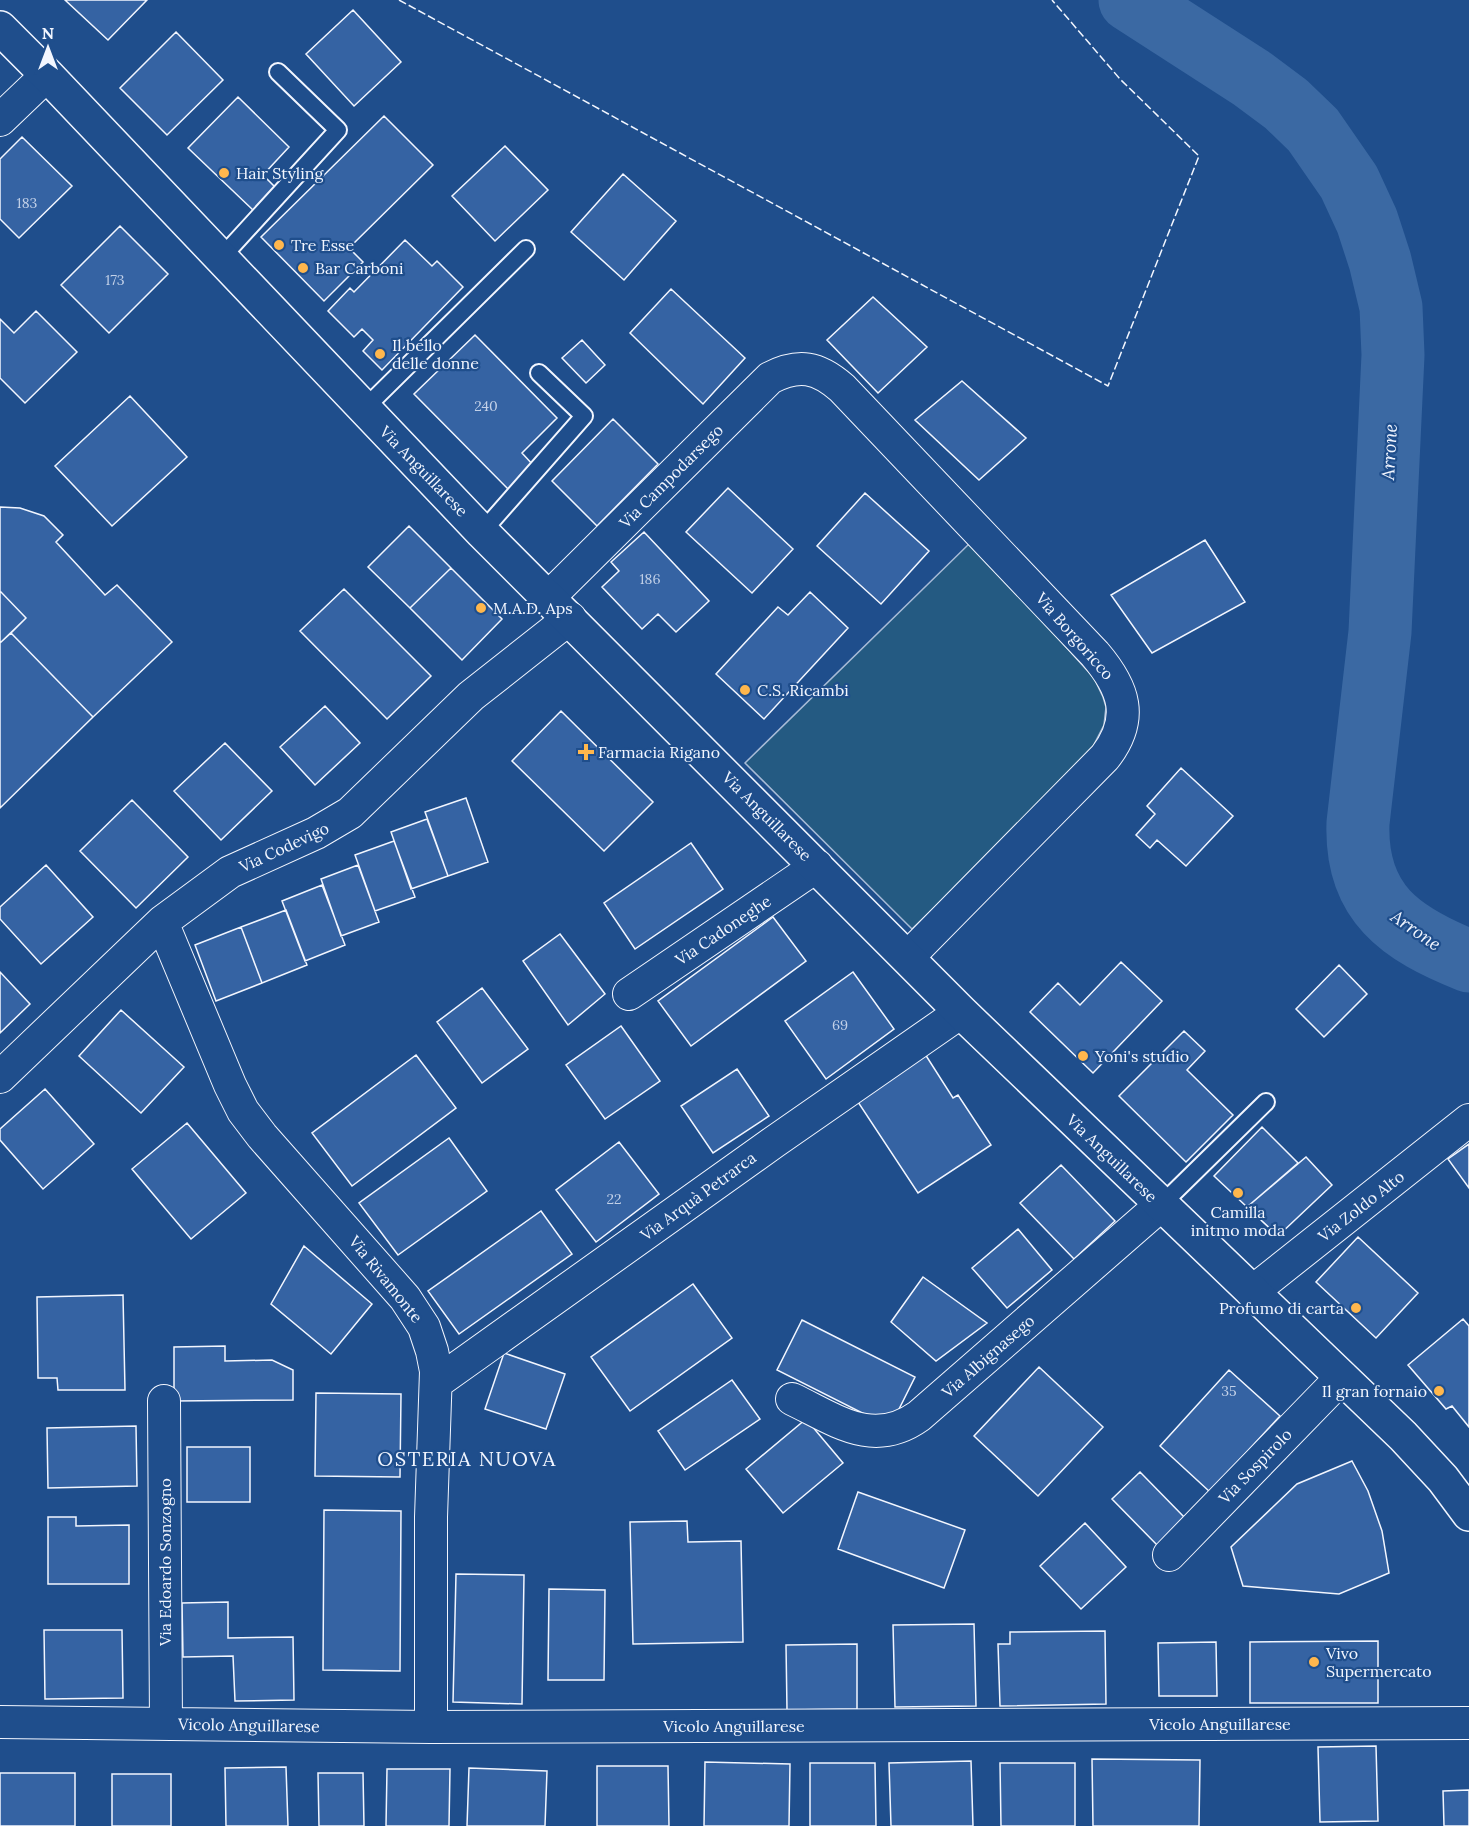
<svg xmlns="http://www.w3.org/2000/svg" width="1469" height="1826" font-family="Lora,serif">
<rect width="100%" height="100%" fill="#1f4e8c"/>
<!-- green -->
<path fill="#245a82" stroke="#a8bbd7" stroke-width="1.5" d="M 971,542 L 1094,678 L 1103,697 L 1106,707 L 1104,725 L 1085,762 L 912,929 L 745,763 Z"/>
<g fill="none" stroke-linecap="round" stroke-linejoin="round">
<!-- river -->
<path stroke="#3b69a3" stroke-width="63" d="M 1130,0 L 1251,78 L 1286,104 L 1313,130 L 1349,182 L 1367,221 L 1380,261 L 1391,307 L 1393,355 L 1380,632 L 1358,823 C 1355,903 1401,934 1469,961"/>
</g>
<!-- building -->
<path fill="#3563a3" stroke="#f2f6ff" stroke-width="1.5" d="M 65,0 L 147,0 L 108,40 Z
M 353,10 L 401,62 L 354,106 L 306,54 Z
M 176,32 L 223,80 L 167,135 L 120,88 Z
M 238,97 L 289,147 L 263,175 L 276,188 L 254,211 L 188,148 Z
M 384,116 L 433,165 L 349,248 L 363,262 L 324,301 L 261,237 Z
M 22,137 L 72,186 L 19,238 L 0,219 L 0,159 Z
M 505,146 L 548,190 L 495,241 L 452,196 Z
M 623,174 L 676,221 L 624,280 L 571,232 Z
M 120,226 L 168,274 L 109,333 L 61,285 Z
M 405,240 L 432,266 L 437,261 L 463,287 L 382,370 L 363,351 L 373,340 L 362,329 L 354,337 L 328,311 L 350,288 L 354,292 Z
M 671,289 L 745,358 L 703,404 L 630,333 Z
M 873,297 L 927,347 L 878,393 L 827,340 Z
M 36,311 L 77,352 L 25,403 L 0,378 L 0,319 L 14,333 Z
M 475,335 L 557,418 L 522,453 L 534,466 L 509,490 L 414,394 Z
M 582,340 L 605,365 L 586,383 L 562,358 Z
M 962,381 L 1026,438 L 979,480 L 915,420 Z
M 130,396 L 187,457 L 112,526 L 55,466 Z
M 613,419 L 658,464 L 597,526 L 552,481 Z
M 728,488 L 793,549 L 752,593 L 686,532 Z
M 865,493 L 929,551 L 881,604 L 817,546 Z
M 0,507 L 20,508 L 44,516 L 63,535 L 56,542 L 105,595 L 117,585 L 172,642 L 93,717 L 11,633 L 26,618 L 0,591 Z
M 409,526 L 451,568 L 410,608 L 368,567 Z
M 644,532 L 709,601 L 676,632 L 658,614 L 642,629 L 602,587 L 619,571 L 611,562 Z
M 1205,540 L 1245,602 L 1152,653 L 1111,595 Z
M 451,568 L 502,619 L 462,660 L 410,608 Z
M 344,589 L 431,676 L 387,719 L 300,631 Z
M 0,591 L 26,618 L 0,643 Z
M 810,592 L 848,628 L 764,719 L 716,674 L 778,607 L 788,615 Z
M 11,633 L 93,717 L 0,808 L 0,643 Z
M 325,706 L 360,743 L 315,785 L 280,747 Z
M 561,711 L 653,802 L 604,851 L 512,761 Z
M 225,743 L 272,791 L 221,840 L 174,791 Z
M 1181,768 L 1233,816 L 1186,866 L 1157,840 L 1150,848 L 1136,835 L 1155,814 L 1147,806 Z
M 466,798 L 488,862 L 448,876 L 425,812 Z
M 132,800 L 188,857 L 136,908 L 80,851 Z
M 427,819 L 448,876 L 411,889 L 391,832 Z
M 394,841 L 415,897 L 375,911 L 355,855 Z
M 691,843 L 723,889 L 635,949 L 604,903 Z
M 46,865 L 93,917 L 41,964 L 0,919 L 0,907 Z
M 358,865 L 379,922 L 341,936 L 321,879 Z
M 322,885 L 345,945 L 305,961 L 282,901 Z
M 286,910 L 307,965 L 262,983 L 241,927 Z
M 773,917 L 806,961 L 691,1046 L 658,1001 Z
M 241,927 L 262,983 L 216,1001 L 195,945 Z
M 560,934 L 605,994 L 568,1025 L 523,961 Z
M 1121,962 L 1162,1001 L 1093,1073 L 1030,1012 L 1058,983 L 1080,1005 Z
M 1339,965 L 1367,994 L 1324,1037 L 1296,1009 Z
M 0,972 L 30,1004 L 0,1033 Z
M 853,972 L 894,1029 L 826,1079 L 785,1021 Z
M 482,988 L 528,1049 L 482,1083 L 437,1022 Z
M 121,1010 L 184,1067 L 141,1113 L 79,1056 Z
M 621,1026 L 660,1081 L 605,1119 L 566,1065 Z
M 1184,1031 L 1205,1051 L 1187,1070 L 1233,1115 L 1186,1162 L 1119,1096 Z
M 925,1054 L 953,1098 L 958,1095 L 991,1145 L 918,1193 L 856,1099 Z
M 416,1055 L 456,1108 L 352,1186 L 312,1133 Z
M 737,1069 L 769,1116 L 713,1153 L 681,1106 Z
M 45,1089 L 94,1144 L 43,1189 L 0,1140 L 0,1129 Z
M 187,1123 L 246,1193 L 191,1239 L 132,1169 Z
M 1262,1127 L 1298,1163 L 1247,1207 L 1214,1176 Z
M 449,1138 L 487,1191 L 398,1255 L 359,1203 Z
M 619,1142 L 659,1194 L 596,1242 L 556,1190 Z
M 1469,1144 L 1469,1188 L 1448,1159 Z
M 1306,1157 L 1332,1185 L 1278,1236 L 1247,1207 Z
M 1061,1165 L 1115,1221 L 1074,1259 L 1020,1203 Z
M 541,1211 L 572,1254 L 459,1334 L 428,1291 Z
M 1018,1229 L 1052,1270 L 1007,1308 L 972,1268 Z
M 1358,1237 L 1418,1293 L 1376,1338 L 1316,1282 Z
M 304,1246 L 372,1304 L 331,1354 L 271,1304 Z
M 923,1277 L 987,1323 L 936,1361 L 891,1322 Z
M 693,1284 L 732,1338 L 630,1411 L 591,1357 Z
M 123,1295 L 125,1390 L 58,1390 L 57,1378 L 38,1378 L 37,1297 Z
M 1463,1319 L 1469,1326 L 1469,1427 L 1452,1406 L 1446,1409 L 1408,1365 Z
M 802,1320 L 915,1377 L 890,1427 L 777,1370 Z
M 225,1346 L 225,1361 L 272,1360 L 293,1370 L 293,1400 L 174,1401 L 174,1347 Z
M 504,1353 L 565,1374 L 546,1429 L 485,1409 Z
M 1039,1367 L 1103,1427 L 1038,1496 L 974,1436 Z
M 1229,1370 L 1280,1416 L 1210,1492 L 1160,1446 Z
M 732,1380 L 760,1419 L 685,1470 L 658,1431 Z
M 316,1393 L 401,1394 L 400,1477 L 315,1476 Z
M 806,1419 L 843,1463 L 783,1513 L 746,1469 Z
M 136,1426 L 137,1486 L 48,1488 L 47,1428 Z
M 187,1447 L 250,1447 L 250,1502 L 187,1502 Z
M 1352,1461 L 1368,1491 L 1382,1531 L 1389,1573 L 1339,1594 L 1243,1586 L 1231,1547 L 1297,1484 Z
M 1140,1472 L 1186,1519 L 1158,1546 L 1112,1499 Z
M 858,1492 L 965,1530 L 944,1588 L 838,1549 Z
M 324,1510 L 401,1511 L 400,1671 L 323,1670 Z
M 48,1517 L 76,1517 L 76,1526 L 129,1525 L 129,1584 L 48,1584 Z
M 687,1521 L 688,1542 L 741,1541 L 743,1642 L 633,1644 L 630,1522 Z
M 1085,1523 L 1126,1567 L 1081,1609 L 1040,1566 Z
M 456,1574 L 524,1575 L 522,1704 L 453,1702 Z
M 549,1589 L 605,1590 L 604,1680 L 548,1680 Z
M 228,1602 L 228,1638 L 293,1637 L 294,1700 L 235,1701 L 233,1656 L 183,1657 L 182,1603 Z
M 974,1624 L 976,1706 L 895,1707 L 893,1625 Z
M 44,1630 L 122,1630 L 123,1698 L 45,1699 Z
M 1105,1631 L 1106,1704 L 1000,1706 L 998,1644 L 1010,1644 L 1010,1632 Z
M 1378,1641 L 1378,1703 L 1250,1703 L 1250,1642 Z
M 1216,1642 L 1217,1696 L 1159,1696 L 1158,1643 Z
M 857,1644 L 857,1709 L 787,1710 L 786,1645 Z
M 1376,1746 L 1378,1821 L 1320,1822 L 1318,1747 Z
M 1092,1759 L 1200,1760 L 1199,1826 L 1093,1826 Z
M 971,1761 L 973,1826 L 891,1826 L 889,1763 Z
M 705,1762 L 790,1764 L 789,1826 L 704,1826 Z
M 810,1763 L 875,1763 L 876,1826 L 810,1826 Z
M 1000,1763 L 1075,1763 L 1075,1826 L 1001,1826 Z
M 597,1766 L 668,1766 L 669,1826 L 597,1826 Z
M 286,1767 L 288,1826 L 226,1826 L 225,1768 Z
M 469,1768 L 547,1771 L 545,1826 L 467,1826 Z
M 387,1769 L 450,1769 L 449,1826 L 386,1826 Z
M 0,1773 L 75,1773 L 75,1826 L 0,1826 Z
M 318,1773 L 363,1773 L 364,1826 L 319,1826 Z
M 112,1774 L 171,1774 L 171,1826 L 112,1826 Z
M 1469,1790 L 1469,1826 L 1444,1826 L 1443,1791 Z"/>
<g fill="none" stroke-linecap="round" stroke-linejoin="round">
<!-- lane casing -->
<g stroke="#f2f6ff" stroke-width="20">
<path id="lane" d="M 221,258 L 338,130 L 278,72
M 364,409 L 526,249
M 482,532 L 584,416 L 539,373
M 1161,1205 L 1266,1102"/>
</g>
<!-- street casing -->
<g stroke="#f2f6ff" stroke-width="34">
<path id="street" d="M 0,120 L 47,75
M 548,598 L 770,378 C 799,363 818,367 842,388 L 1095,654 C 1124,688 1135,718 1105,757 L 908,957
M 162,922 L 230,1085 L 243,1111 L 262,1136 L 405,1298 L 424,1327 L 432,1351 L 436,1371 L 431,1517 L 431,1727
M 629,994 L 817,866
M 0,1077 L 162,922 L 230,872 L 316,833 L 350,813 L 471,696 L 570,618
M 1252,1292 L 1469,1120
M 436,1383 L 774,1142 L 961,1012
M 792,1399 C 836,1420 873,1449 919,1416 L 1161,1205
M 164,1401 L 166,1724
M 1169,1555 L 1342,1377
M 0,1722 L 431,1727 L 1469,1723"/>
</g>
<!-- secondary casing -->
<g stroke="#f2f6ff" stroke-width="36">
<path id="secondary" d="M 0,28 L 47,75 L 482,532 L 961,1012 L 1403,1436 L 1443,1479 L 1469,1514"/>
</g>
<!-- lane -->
<use href="#lane" stroke="#1f4e8c" stroke-width="16"/>
<!-- street -->
<use href="#street" stroke="#1f4e8c" stroke-width="32"/>
<!-- secondary -->
<use href="#secondary" stroke="#1f4e8c" stroke-width="33"/>
<!-- fence -->
<path stroke="#f2f6ff" stroke-width="1.5" stroke-dasharray="8 3" stroke-linecap="butt" d="M 399,0 L 1108,386 L 1199,156 L 1120,79 L 1052,0"/>
</g>
<!-- markers -->
<g fill="#ffb74d" stroke="#1f4e8c" stroke-width="2">
<circle cx="224" cy="173" r="6"/>
<circle cx="279" cy="245" r="6"/>
<circle cx="303" cy="268" r="6"/>
<circle cx="380" cy="354" r="6"/>
<circle cx="481" cy="608" r="6"/>
<circle cx="745" cy="690" r="6"/>
<path d="M583 743h6v6h6v6h-6v6h-6v-6h-6v-6h6z"/>
<circle cx="1083" cy="1056" r="6"/>
<circle cx="1238" cy="1193" r="6"/>
<circle cx="1356" cy="1308" r="6"/>
<circle cx="1439" cy="1391" r="6"/>
<circle cx="1314" cy="1662" r="6"/>
</g>
<g text-anchor="middle" dominant-baseline="central" stroke-width="4.5" stroke-linejoin="round" paint-order="stroke">
<!-- number labels -->
<g font-size="14" fill="#c3d1e8">
<text x="27" y="203">183</text>
<text x="115" y="280">173</text>
<text x="486" y="406">240</text>
<text x="650" y="579">186</text>
<text x="840" y="1025">69</text>
<text x="614" y="1199">22</text>
<text x="1229" y="1391">35</text>
</g>
<!-- poi labels -->
<g font-size="16" fill="#f2f6ff" stroke="#1f4e8c" text-anchor="start">
<text x="236" y="173">Hair Styling</text>
<text x="291" y="245">Tre Esse</text>
<text x="315" y="268">Bar Carboni</text>
<text x="392" y="345">Il bello<tspan x="392" dy="18">delle donne</tspan></text>
<text x="493" y="608">M.A.D. Aps</text>
<text x="757" y="690">C.S. Ricambi</text>
<text x="598" y="752">Farmacia Rigano</text>
<text x="1095" y="1056">Yoni's studio</text>
<text x="1238" y="1212" text-anchor="middle">Camilla<tspan x="1238" dy="18">initmo moda</tspan></text>
<text x="1344" y="1308" text-anchor="end">Profumo di carta</text>
<text x="1427" y="1391" text-anchor="end">Il gran fornaio</text>
<text x="1326" y="1653">Vivo<tspan x="1326" dy="18">Supermercato</tspan></text>
</g>
<!-- street labels -->
<g font-size="16" fill="#f2f6ff" stroke="#1f4e8c">
<text transform="translate(424 471) rotate(46)">Via Anguillarese</text>
<text transform="translate(671 476) rotate(-45)">Via Campodarsego</text>
<text transform="translate(1075 636) rotate(49)">Via Borgoricco</text>
<text transform="translate(767 816) rotate(45)">Via Anguillarese</text>
<text transform="translate(284 847) rotate(-25)">Via Codevigo</text>
<text transform="translate(723 930) rotate(-34)">Via Cadoneghe</text>
<text transform="translate(1112 1158) rotate(44)">Via Anguillarese</text>
<text transform="translate(698 1196) rotate(-36)">Via Arquà Petrarca</text>
<text transform="translate(1361 1206) rotate(-38)">Via Zoldo Alto</text>
<text transform="translate(386 1279) rotate(51)">Via Rivamonte</text>
<text transform="translate(988 1356) rotate(-41)">Via Albignasego</text>
<text transform="translate(1255 1466) rotate(-46)">Via Sospirolo</text>
<text transform="translate(165 1562) rotate(-90)">Via Edoardo Sonzogno</text>
<text x="1220" y="1724">Vicolo Anguillarese</text>
<text transform="translate(249 1725) rotate(1)">Vicolo Anguillarese</text>
<text x="734" y="1726">Vicolo Anguillarese</text>
</g>
<!-- water labels -->
<g font-size="18" font-style="italic" fill="#f2f6ff" stroke="#1f4e8c">
<text transform="translate(1389 452) rotate(-87)">Arrone</text>
<text transform="translate(1416 930) rotate(35)">Arrone</text>
</g>
<!-- quarter labels -->
<g font-size="20" letter-spacing="1.5" fill="#f2f6ff" stroke="#1f4e8c">
<text x="467" y="1458">OSTERIA NUOVA</text>
</g>
</g>
<!-- north arrow -->
<g transform="translate(48 48)" stroke="#1f4e8c" stroke-width="4.5" paint-order="stroke">
<path d="M0-4.5L10 22L0 15L-10 22Z" fill="#f2f6ff"/>
<text y="-9" font-size="16" font-weight="bold" text-anchor="middle" fill="#f2f6ff">N</text>
</g>
</svg>
